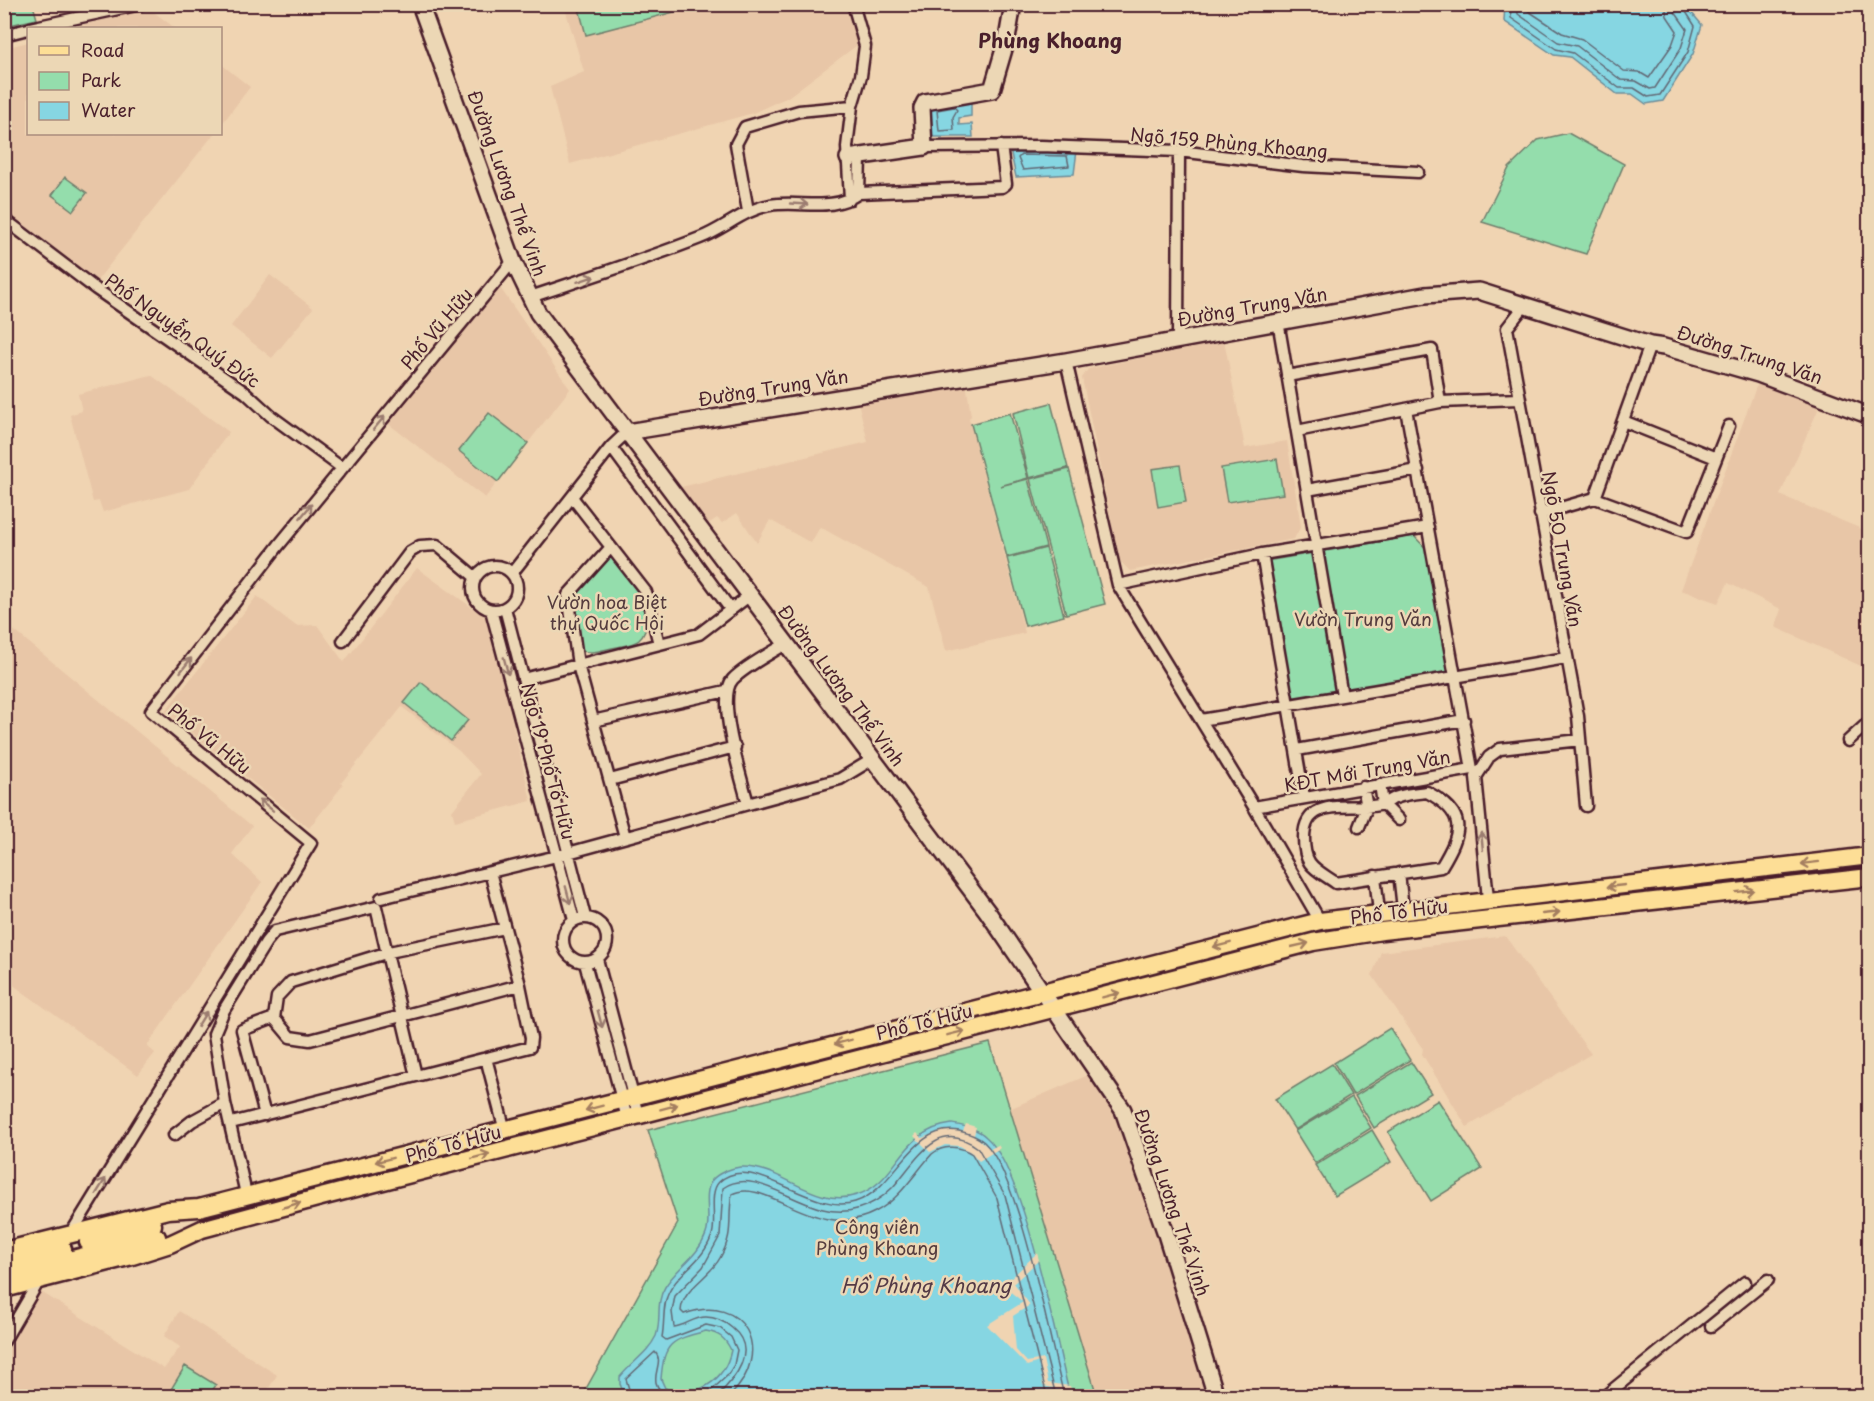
<svg xmlns="http://www.w3.org/2000/svg" width="1874" height="1401" font-family="'Playpen Sans',sans-serif">
<rect width="100%" height="100%" fill="#f0d4b2"/>
<filter id="ink" filterUnits="userSpaceOnUse"><feTurbulence type="fractalNoise" baseFrequency=".0167" numOctaves="2"/><feDisplacementMap in="SourceGraphic" scale="12" xChannelSelector="R" yChannelSelector="G"/><feConvolveMatrix kernelMatrix="1 2 1 2 8 2 1 2 1" color-interpolation-filters="sRGB"/></filter>
<g filter="url(#ink)">
<!-- built -->
<path fill="#e8c6a7" d="M 564,5 L 849,5 L 860,43 L 788,97 L 753,113 L 570,164 L 550,87 L 584,72 Z
M 147,7 L 175,28 L 73,28 Z
M 28,42 L 28,134 L 214,134 L 95,283 L 5,215 L 5,48 Z
M 221,64 L 250,87 L 221,125 L 220,125 Z
M 270,275 L 313,308 L 272,358 L 231,326 Z
M 496,289 L 501,289 L 570,389 L 485,498 L 386,422 L 387,414 L 447,352 Z
M 1224,340 L 1245,448 L 1287,441 L 1301,526 L 1294,539 L 1130,571 L 1119,560 L 1082,378 L 1088,369 Z
M 151,375 L 229,432 L 189,489 L 103,512 L 99,501 L 93,502 L 70,415 L 82,411 L 78,394 Z
M 1767,379 L 1822,401 L 1780,495 L 1869,532 L 1869,672 L 1863,667 L 1775,627 L 1781,609 L 1728,583 L 1718,603 L 1681,590 L 1756,387 Z
M 966,382 L 971,416 L 969,418 L 1025,633 L 946,651 L 929,587 L 820,527 L 811,543 L 770,520 L 757,543 L 737,513 L 722,523 L 717,518 L 708,524 L 677,488 L 868,442 L 858,402 Z
M 417,568 L 488,619 L 531,801 L 455,821 L 452,811 L 481,774 L 459,751 L 402,707 L 341,783 L 343,785 L 309,828 L 165,711 L 257,596 L 296,626 L 317,625 L 344,662 Z
M 5,623 L 252,826 L 232,854 L 262,882 L 147,1046 L 155,1053 L 138,1075 L 5,979 Z
M 1505,936 L 1591,1054 L 1467,1127 L 1422,1054 L 1423,1049 L 1372,975 L 1381,952 Z
M 1093,1073 L 1119,1116 L 1210,1389 L 1179,1396 L 1097,1396 L 1009,1109 Z
M 38,1290 L 164,1369 L 180,1347 L 164,1336 L 179,1311 L 277,1375 L 264,1396 L 5,1396 L 5,1347 Z"/>
<!-- green -->
<path fill="#94ddac" stroke="#6f7e6c" stroke-width="1.5" d="M 4,5 L 33,5 L 37,19 L 5,26 Z
M 578,5 L 676,5 L 678,11 L 586,35 Z
M 1568,133 L 1624,164 L 1586,254 L 1482,222 L 1509,168 L 1538,140 Z
M 65,177 L 87,193 L 73,211 L 52,195 Z
M 1051,403 L 1068,468 L 1029,478 L 1013,413 Z
M 489,413 L 528,443 L 498,482 L 459,451 Z
M 1010,413 L 1028,478 L 1000,486 L 1028,479 L 1046,547 L 1007,557 L 971,424 Z
M 1277,459 L 1283,494 L 1227,502 L 1221,468 Z
M 1180,465 L 1186,502 L 1158,507 L 1152,469 Z
M 1069,469 L 1105,604 L 1066,614 L 1030,479 Z
M 1414,536 L 1435,558 L 1455,676 L 1289,705 L 1266,561 Z
M 1046,548 L 1064,616 L 1025,626 L 1007,558 Z
M 610,555 C 630,568 661,620 639,640 C 633,645 621,646 612,648 C 599,651 589,655 576,649 L 568,595 Z
M 421,682 L 468,720 L 451,741 L 404,703 Z
M 1390,1028 L 1410,1060 L 1353,1095 L 1334,1063 Z
M 990,1043 L 1097,1396 L 582,1396 L 678,1223 L 648,1130 Z
M 1411,1062 L 1431,1093 L 1374,1128 L 1355,1096 Z
M 1332,1064 L 1351,1095 L 1295,1130 L 1275,1099 Z
M 1352,1097 L 1371,1128 L 1315,1163 L 1295,1131 Z
M 1438,1100 L 1482,1169 L 1431,1201 L 1388,1132 Z
M 1372,1130 L 1391,1162 L 1335,1196 L 1315,1165 Z
M 185,1366 L 216,1385 L 209,1396 L 167,1396 Z"/>
<!-- water -->
<path fill="#86d6e2" stroke="#6e8d99" stroke-width="1.5" fill-rule="evenodd" d="M 1505,4 L 1685,5 L 1702,25 L 1693,54 L 1663,101 L 1646,104 L 1632,94 L 1617,94 L 1570,57 L 1554,55 L 1504,21 Z
M 971,100 L 971,116 L 959,118 L 959,125 L 972,124 L 973,137 L 932,137 L 930,104 Z
M 1010,149 L 1077,150 L 1074,174 L 1016,177 Z
M 952,1124 C 964,1126 977,1128 986,1137 C 1024,1168 1056,1342 1070,1396 L 625,1396 L 620,1384 L 620,1377 C 632,1362 648,1353 656,1336 C 662,1320 655,1303 665,1287 C 677,1267 698,1257 706,1234 C 712,1218 702,1194 712,1180 C 718,1173 731,1168 740,1167 C 783,1165 813,1209 857,1195 C 899,1182 899,1130 952,1124 ZM 706,1331 C 719,1333 725,1338 731,1350 C 725,1381 695,1401 665,1388 L 661,1379 C 664,1342 671,1340 706,1331 Z"/>
<!-- pier -->
<path fill="#f0d4b2" d="M 966,1124 L 976,1127 L 974,1135 L 990,1149 L 998,1145 L 1000,1148 L 979,1161 L 972,1153 L 960,1146 L 945,1145 L 930,1152 L 914,1136 L 917,1133 L 922,1138 L 943,1130 L 963,1131 Z
M 1037,1253 L 1039,1260 L 1014,1283 L 1030,1305 L 1013,1316 L 1016,1350 L 1027,1362 L 1043,1359 L 1048,1383 L 1070,1386 L 1072,1392 L 1043,1386 L 1039,1362 L 1027,1366 L 987,1325 L 1023,1302 L 1003,1286 Z"/>
<g fill="none" stroke-linecap="round" stroke-linejoin="round">
<!-- shore -->
<path stroke="#626874" stroke-width="1.5" d="M 1510,4 L 1511,18 L 1556,49 L 1573,53 L 1619,88 L 1634,88 L 1648,97 L 1660,95 L 1688,52 L 1695,26 L 1681,4
M 1517,4 L 1518,14 L 1558,42 L 1577,46 L 1621,80 L 1636,81 L 1650,89 L 1655,88 L 1681,48 L 1687,29 L 1675,12 L 1674,4
M 1526,4 L 1527,10 L 1562,33 L 1582,39 L 1624,71 L 1639,72 L 1649,78 L 1672,45 L 1677,31 L 1667,16 L 1665,4
M 954,107 L 957,110 L 953,117 L 954,130 L 939,131 L 937,110 Z
M 1021,155 L 1067,156 L 1069,166 L 1023,170 L 1018,158 Z
M 631,1396 L 626,1379 L 655,1352 C 667,1365 642,1381 668,1396
M 705,1396 L 727,1376 L 734,1365 L 737,1350 L 731,1337 L 720,1328 L 706,1325 L 666,1340 L 662,1337 C 665,1322 662,1305 669,1292 C 680,1270 703,1262 712,1235 C 717,1220 708,1193 719,1182 C 752,1150 810,1216 855,1202 C 897,1189 910,1123 959,1131 C 968,1133 977,1136 984,1142 C 1020,1176 1050,1342 1064,1396
M 717,1396 C 735,1379 759,1350 732,1328 C 725,1322 716,1317 706,1317 C 694,1317 685,1326 674,1327 L 672,1312 L 675,1296 L 703,1267 L 720,1236 L 723,1188 C 760,1162 808,1224 857,1209 C 871,1205 882,1198 892,1188 C 916,1162 936,1117 978,1148 L 1005,1195 L 1056,1396
M 730,1396 C 775,1352 745,1292 684,1314 L 681,1311 C 682,1289 710,1277 720,1258 C 735,1232 727,1219 732,1194 C 766,1176 817,1243 875,1212 C 899,1200 914,1174 932,1154 C 944,1144 960,1146 972,1154 L 997,1198 L 1047,1396"/>
<!-- street casing -->
<g stroke="#4a1f2b" stroke-width="15">
<path id="street" d="M 30,28 L 141,4
M 4,35 L 28,29
M 924,147 L 1041,146 L 1179,151 L 1303,166 L 1418,172
M 859,193 L 860,157
M 850,199 L 847,147 L 852,106 L 861,76 L 865,46 L 853,4
M 748,211 L 736,144 L 745,127 L 799,111 L 852,106
M 4,219 L 96,289 L 246,393 L 271,416 L 342,468
M 530,297 C 587,278 644,260 700,238 C 724,229 743,210 770,205 C 802,200 831,213 859,193 L 1002,187 L 1006,184 L 1001,146
M 1525,305 L 1507,328 L 1578,716 L 1586,806
M 1278,321 L 1342,696
M 1178,340 L 1179,151
M 1066,361 L 1118,585 L 1254,807 L 1320,921
M 1287,376 L 1432,350 L 1440,402
M 1623,421 L 1716,458
M 1297,431 L 1440,402 L 1519,399
M 611,447 L 731,610
M 1307,490 L 1418,470
M 572,497 L 646,592 L 659,644
M 1595,498 L 1650,345
M 1540,514 L 1595,498 L 1687,532 L 1729,426
M 611,547 L 568,595 L 578,665 L 625,837
M 1262,554 L 1304,797
M473 588a22 22 0 1 1 44 0a22 22 0 1 1-44 0Z
M 512,573 L 611,447 L 627,432
M 1118,585 L 1262,554 L 1428,527
M 505,608 L 585,917
M 491,610 L 574,920
M 343,641 L 410,552 L 420,546 L 437,545 L 475,577
M 523,679 L 699,634 L 750,595
M 1201,720 L 1566,658
M 593,721 L 726,691
M 1848,741 L 1870,721
M 1297,750 L 1464,720
M 610,780 L 735,747
M 1380,784 L 1383,804 L 1399,820
M 1427,792 C 1468,814 1462,832 1441,867 L 1336,883 C 1314,868 1304,866 1304,838 C 1304,792 1358,813 1383,804 C 1388,803 1391,799 1395,798 C 1405,794 1417,793 1427,792 Z
M 748,804 C 742,779 715,698 733,679 C 747,665 770,654 787,643
M 1254,807 L 1472,769 L 1406,409
M 1359,827 L 1367,807 L 1363,787
M 1399,873 L 1403,909
M 1375,876 L 1379,912
M 381,898 L 557,856 L 840,779 L 873,759
M 1488,899 L 1476,777 L 1489,757 L 1500,749 L 1580,740
M563 940a22 22 0 1 1 44 0a22 22 0 1 1-44 0Z
M 505,928 L 389,952 L 291,982 L 277,997 L 274,1018 L 290,1037 L 310,1040 L 520,985
M 597,959 L 638,1115
M 585,963 L 627,1118
M 486,1058 L 505,1131
M 265,1115 L 242,1030 L 274,1018
M 231,1123 L 530,1047 L 531,1038 L 520,985 L 490,872
M 174,1135 L 192,1121 L 225,1103
M 246,1194 L 225,1103 L 214,1034 L 224,1010 L 266,942 L 275,931 L 376,907 L 416,1076
M 70,1235 L 311,843 L 151,711 L 279,545 L 513,261
M 1711,1326 L 1768,1280
M 4,1341 L 40,1279
M 1605,1396 L 1745,1282"/>
</g>
<!-- secondary casing -->
<g stroke="#4a1f2b" stroke-width="20">
<path id="secondary" d="M 420,4 L 513,261 L 538,313 L 987,911 L 1123,1110 L 1166,1234 L 1216,1396
M 848,158 L 924,147 L 922,108 L 925,102 L 992,90 L 1007,39 L 1013,4
M 627,432 L 1066,361 L 1425,295 L 1479,291 L 1650,345 L 1664,347 L 1758,374 L 1870,416"/>
</g>
<!-- primary casing -->
<g stroke="#4a1f2b" stroke-width="21">
<path id="primary" d="M 88,1242 L 153,1225
M 4,1251 L 168,1210 L 199,1208 L 1320,921 L 1870,856
M 4,1264 L 63,1249
M 4,1277 L 157,1237
M 4,1289 L 132,1256 L 170,1244 L 202,1229 L 321,1197 L 1313,942 L 1382,931 L 1870,877"/>
</g>
<!-- street -->
<use href="#street" stroke="#ecd7b5" stroke-width="10"/>
<!-- secondary -->
<use href="#secondary" stroke="#ecd7b5" stroke-width="15"/>
<!-- primary -->
<use href="#primary" stroke="#fdde96" stroke-width="16"/>
</g>
<!-- one-way arrows -->
<defs><path id="oneway-shaft" d="M-6 0H5M1.5-3L5.5 0L1.5 3" fill="none" stroke-width="1.6" stroke-linecap="round" stroke-linejoin="round" transform="scale(1.5)"/></defs>
<g stroke="#9b7b70">
<use href="#oneway-shaft" transform="translate(799 204) rotate(3)"/>
<use href="#oneway-shaft" transform="translate(586 279) rotate(-18)"/>
<use href="#oneway-shaft" transform="translate(379 423) rotate(-50)"/>
<use href="#oneway-shaft" transform="translate(306 511) rotate(-51)"/>
<use href="#oneway-shaft" transform="translate(186 665) rotate(-52)"/>
<use href="#oneway-shaft" transform="translate(506 666) rotate(75)"/>
<use href="#oneway-shaft" transform="translate(266 805) rotate(-141)"/>
<use href="#oneway-shaft" transform="translate(1482 841) rotate(-96)"/>
<use href="#oneway-shaft" transform="translate(568 895) rotate(75)"/>
<use href="#oneway-shaft" transform="translate(202 1019) rotate(-59)"/>
<use href="#oneway-shaft" transform="translate(600 1019) rotate(75)"/>
<use href="#oneway-shaft" transform="translate(101 1186) rotate(-58)"/>
</g>
<g stroke="#a47e60">
<use href="#oneway-shaft" transform="translate(1810 863) rotate(173)"/>
<use href="#oneway-shaft" transform="translate(1616 886) rotate(174)"/>
<use href="#oneway-shaft" transform="translate(1745 891) rotate(-7)"/>
<use href="#oneway-shaft" transform="translate(1551 913) rotate(-6)"/>
<use href="#oneway-shaft" transform="translate(1222 945) rotate(166)"/>
<use href="#oneway-shaft" transform="translate(1300 945) rotate(-13)"/>
<use href="#oneway-shaft" transform="translate(1111 995) rotate(-15)"/>
<use href="#oneway-shaft" transform="translate(956 1033) rotate(-14)"/>
<use href="#oneway-shaft" transform="translate(843 1042) rotate(165)"/>
<use href="#oneway-shaft" transform="translate(669 1107) rotate(-15)"/>
<use href="#oneway-shaft" transform="translate(594 1108) rotate(165)"/>
<use href="#oneway-shaft" transform="translate(481 1156) rotate(-15)"/>
<use href="#oneway-shaft" transform="translate(384 1160) rotate(166)"/>
<use href="#oneway-shaft" transform="translate(292 1205) rotate(-16)"/>
</g>
</g>
<g text-anchor="middle" dominant-baseline="central" stroke-width="5" stroke-linejoin="round" paint-order="stroke">
<!-- street labels -->
<g font-size="18" fill="#4a1f2b" stroke="#ecd7b5">
<text transform="translate(1229 142) rotate(5)">Ngõ 159 Phùng Khoang</text>
<text transform="translate(508 183) rotate(70)">Đường Lương Thế Vinh</text>
<text transform="translate(1252 306) rotate(-10)">Đường Trung Văn</text>
<text transform="translate(436 328) rotate(-50)">Phố Vũ Hữu</text>
<text transform="translate(183 330) rotate(35)">Phố Nguyễn Quý Đức</text>
<text transform="translate(1750 354) rotate(18)">Đường Trung Văn</text>
<text transform="translate(773 387) rotate(-9)">Đường Trung Văn</text>
<text transform="translate(1563 549) rotate(80)">Ngõ 50 Trung Văn</text>
<text transform="translate(842 685) rotate(53)">Đường Lương Thế Vinh</text>
<text transform="translate(210 738) rotate(39)">Phố Vũ Hữu</text>
<text transform="translate(549 761) rotate(75)">Ngõ 19 Phố Tố Hữu</text>
<text transform="translate(1367 770) rotate(-10)">KĐT Mới Trung Văn</text>
<text transform="translate(1399 911) rotate(-7)">Phố Tố Hữu</text>
<text transform="translate(924 1021) rotate(-14)">Phố Tố Hữu</text>
<text transform="translate(453 1143) rotate(-15)">Phố Tố Hữu</text>
<text transform="translate(1173 1202) rotate(71)">Đường Lương Thế Vinh</text>
</g>
<!-- park labels -->
<g font-size="18" fill="#553c3e" stroke="#ecd7b5">
<text x="607" y="601">Vườn hoa Biệt<tspan x="607" dy="21">thự Quốc Hội</tspan></text>
<text x="1363" y="618">Vườn Trung Văn</text>
<text x="877" y="1226">Công viên<tspan x="877" dy="21">Phùng Khoang</tspan></text>
</g>
<!-- neighbourhood labels -->
<g font-size="20" font-weight="bold" fill="#4a1f2b" stroke="#ecd7b5">
<text x="1050" y="40">Phùng Khoang</text>
</g>
<!-- water labels -->
<g font-size="20" font-style="italic" fill="#533a46" stroke="#ecd7b5">
<text x="926" y="1285">Hồ Phùng Khoang</text>
</g>
</g>
<!-- margin -->
<rect width="1874" height="1401" fill="none" stroke="#ecd7b5" stroke-width="24"/>
<rect x="12" y="12" width="1850" height="1377" fill="none" stroke="#4a1f2b" stroke-width="2" filter="url(#ink)"/>
<!-- legend -->
<rect x="27" y="27" width="195" height="108" fill="#ecd7b5" stroke="#ab8d7e" stroke-width="1.5"/>
<rect x="39" y="46" width="30" height="9" fill="#fdde96" stroke="#ab8d7e" stroke-width="1.5"/>
<text x="81" y="57" font-size="18" fill="#4a1f2b">Road</text>
<rect x="39" y="72" width="30" height="18" fill="#94ddac" stroke="#ab8d7e" stroke-width="1.5"/>
<text x="81" y="87" font-size="18" fill="#4a1f2b">Park</text>
<rect x="39" y="102" width="30" height="18" fill="#86d6e2" stroke="#ab8d7e" stroke-width="1.5"/>
<text x="81" y="117" font-size="18" fill="#4a1f2b">Water</text>
</svg>
